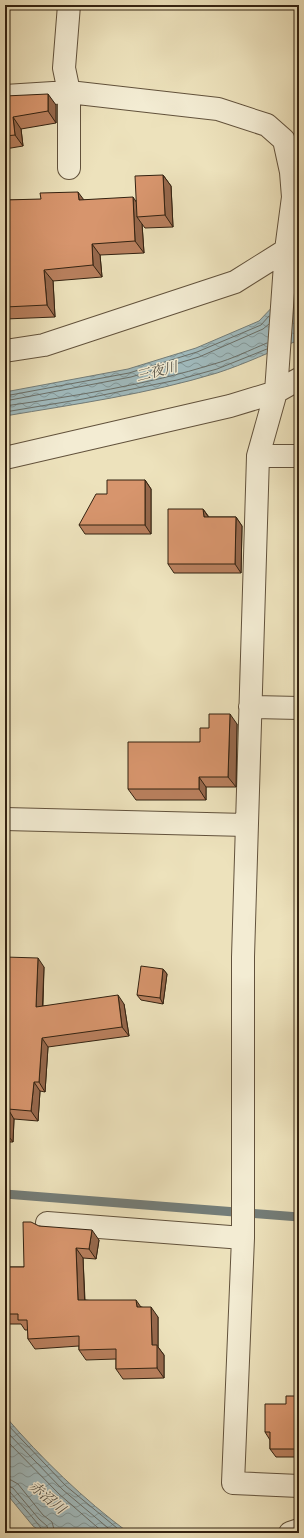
<svg xmlns="http://www.w3.org/2000/svg" width="304" height="1538" font-family="'Libre Bodoni','Noto Serif JP',serif">
<defs>
<pattern id="water-waves" width="16" height="10" patternUnits="userSpaceOnUse"><rect width="16" height="10" fill="#a0babd"/><path d="M0 5q4-4 8 0t8 0" fill="none" stroke="#839798"/></pattern>
</defs>
<rect width="100%" height="100%" fill="#ede2bc"/>
<filter id="stains"><feTurbulence type="fractalNoise" baseFrequency=".005" numOctaves="4"/><feColorMatrix values="0 0 0 0 .2 0 0 0 0 .09 0 0 0 0 .02 0 0 0 .5 -.17"/></filter>
<radialGradient id="worn" r=".72"><stop offset=".6" stop-color="#630" stop-opacity="0"/><stop offset="1" stop-color="#630" stop-opacity=".3"/></radialGradient>
<!-- water -->
<path fill="url(#water-waves)" stroke="#747d78" d="M 299,279 L 299,340 C 272,351 245,364 217,373 C 148,394 76,404 5,416 L 5,392 L 128,369 L 196,348 L 259,321 Z
M 5,1416 C 42,1459 83,1499 129,1533 L 43,1533 L 33,1526 L 5,1492 Z"/>
<g fill="none" stroke-linecap="round" stroke-linejoin="round">
<!-- shore -->
<path stroke="#6a6e67" stroke-width="1" d="M 5,396 L 129,373 L 197,352 L 261,325 L 269,316
M 5,401 L 131,377 L 199,357 L 263,329 L 269,324
M 5,406 C 75,396 146,385 214,364 C 232,359 250,350 267,343
M 5,412 L 83,399 L 177,380 L 217,369 L 267,349
M 5,1422 L 66,1486 L 123,1533
M 5,1430 L 63,1490 L 114,1533
M 5,1439 L 59,1494 L 104,1533
M 5,1479 L 11,1480 L 18,1484 L 43,1515 L 52,1522 L 55,1533
M 5,1485 L 13,1488 L 39,1519 L 47,1526 L 49,1533
M 5,1490 L 10,1492 C 15,1498 44,1529 44,1533"/>
<!-- stream -->
<path stroke="#747d78" stroke-width="9" d="M 5,1194 L 299,1217"/>
<!-- minor casing -->
<g stroke="#62523c" stroke-width="24">
<path id="minor" d="M 5,96 L 69,92 L 218,109 L 267,125 L 284,140 L 291,172 L 293,197 L 286,250 L 276,392 L 258,456 L 243,957 L 243,1238 L 233,1483 L 299,1486
M 69,168 L 69,92 L 64,68 L 69,5
M 5,351 L 44,345 L 235,282 L 286,250 L 295,246
M 258,456 L 299,456
M 5,458 L 230,406 L 276,392 L 299,379
M 250,707 L 299,708
M 5,819 L 246,825
M 47,1223 L 243,1238
M 290,1533 L 299,1530"/>
</g>
<!-- minor -->
<use href="#minor" stroke="#f3ecd3" stroke-width="22"/>
</g>
<!-- wall -->
<path fill="#b9805e" stroke="#321" d="M 5,96 L 56,105 L 56,123 L 21,129 L 23,146 L 5,149 Z
M 163,175 L 171,186 L 173,227 L 145,228 L 142,224 L 144,253 L 100,255 L 102,277 L 53,281 L 55,317 L 5,319 L 5,200 L 84,200 L 136,201 Z
M 145,480 L 151,489 L 151,534 L 85,534 L 79,525 L 107,494 Z
M 203,509 L 209,517 L 236,517 L 242,526 L 241,573 L 174,573 L 168,564 Z
M 237,724 L 236,787 L 206,787 L 206,800 L 136,800 L 128,789 L 200,742 L 209,728 Z
M 5,957 L 44,967 L 43,1006 L 124,1004 L 129,1036 L 48,1047 L 45,1092 L 40,1091 L 38,1121 L 14,1119 L 13,1142 L 7,1142 L 6,1149 L 5,1149 Z
M 163,969 L 167,974 L 163,1004 L 141,1000 L 137,995 Z
M 39,1226 L 99,1240 L 96,1259 L 83,1258 L 85,1300 L 142,1307 L 158,1317 L 158,1347 L 164,1355 L 164,1378 L 123,1379 L 116,1369 L 116,1359 L 86,1360 L 79,1350 L 79,1346 L 35,1349 L 28,1339 L 28,1330 L 25,1330 L 21,1324 L 5,1324 L 5,1267 L 24,1267 Z
M 299,1396 L 299,1457 L 276,1457 L 270,1449 L 270,1440 L 265,1432 L 286,1404 Z"/>
<!-- shaded-wall -->
<path fill="#96684c" stroke="#321" d="M 48,94 L 56,105 L 56,123 L 48,111 Z
M 13,117 L 21,129 L 23,146 L 15,135 Z
M 163,175 L 171,186 L 173,227 L 165,215 Z
M 78,192 L 87,204 L 79,200 Z
M 133,197 L 141,209 L 137,217 L 142,224 L 144,253 L 135,241 Z
M 92,244 L 100,255 L 102,277 L 93,265 Z
M 44,270 L 53,281 L 55,317 L 47,305 Z
M 145,480 L 151,489 L 151,534 L 145,525 Z
M 203,509 L 209,518 L 204,517 Z
M 236,517 L 242,526 L 241,573 L 235,564 Z
M 230,714 L 237,724 L 236,787 L 228,777 Z
M 199,777 L 206,787 L 206,800 L 199,789 Z
M 38,958 L 44,967 L 42,1016 L 36,1007 Z
M 163,969 L 167,974 L 163,1004 L 160,998 Z
M 118,995 L 124,1004 L 129,1036 L 122,1027 Z
M 42,1038 L 48,1047 L 45,1092 L 39,1082 Z
M 34,1082 L 40,1091 L 38,1121 L 31,1111 Z
M 8,1109 L 14,1119 L 13,1142 L 6,1133 Z
M 5,1140 L 7,1142 L 6,1149 L 5,1148 Z
M 92,1230 L 99,1240 L 96,1259 L 89,1249 Z
M 76,1248 L 83,1258 L 85,1310 L 78,1300 Z
M 136,1300 L 143,1310 L 137,1307 Z
M 151,1307 L 158,1317 L 158,1347 L 164,1355 L 164,1378 L 157,1368 L 152,1345 Z"/>
<!-- building -->
<path fill="#d7956d" stroke="#321" d="M 48,94 L 48,111 L 13,117 L 15,135 L 5,136 L 5,96 Z
M 163,175 L 165,215 L 137,217 L 135,176 Z
M 78,192 L 79,200 L 133,197 L 135,241 L 92,244 L 93,265 L 44,270 L 47,305 L 5,307 L 5,200 L 41,199 L 40,193 Z
M 107,480 L 145,480 L 145,525 L 79,525 L 96,494 L 107,494 Z
M 168,509 L 203,509 L 204,517 L 236,517 L 235,564 L 168,564 Z
M 209,714 L 230,714 L 228,777 L 199,777 L 199,789 L 128,789 L 128,742 L 200,742 L 200,728 L 209,728 Z
M 5,957 L 38,958 L 36,1007 L 118,995 L 122,1027 L 42,1038 L 39,1082 L 34,1082 L 31,1111 L 8,1109 L 6,1133 L 5,1133 Z
M 141,966 L 163,969 L 160,998 L 137,995 Z
M 23,1222 L 31,1222 L 39,1226 L 92,1230 L 89,1249 L 76,1248 L 78,1300 L 136,1300 L 137,1307 L 151,1307 L 152,1345 L 157,1345 L 157,1368 L 116,1369 L 116,1349 L 79,1350 L 79,1336 L 28,1339 L 27,1320 L 18,1320 L 18,1314 L 5,1314 L 5,1267 L 24,1267 Z
M 286,1396 L 299,1396 L 299,1449 L 270,1449 L 270,1432 L 265,1432 L 265,1404 L 286,1404 Z"/>
<g text-anchor="middle" dominant-baseline="central" stroke-width="3" stroke-linejoin="round" paint-order="stroke">
<!-- water labels -->
<g font-size="14" font-style="italic" fill="#545045" stroke="#f3ecd3">
<text transform="translate(157 372) rotate(-14)">三夜川</text>
<text transform="translate(47 1498) rotate(40)">赤沼川</text>
</g>
</g>
<!-- margin -->
<rect width="304" height="1538" fill="none" stroke="#ede2bc" stroke-width="20"/>
<rect x="6" y="6" width="292" height="1526" fill="none" stroke="#321" stroke-width="2"/>
<rect x="10" y="10" width="284" height="1518" fill="none" stroke="#321"/>
<rect width="100%" height="100%" filter="url(#stains)"/>
<rect width="100%" height="100%" fill="url(#worn)"/>
</svg>
